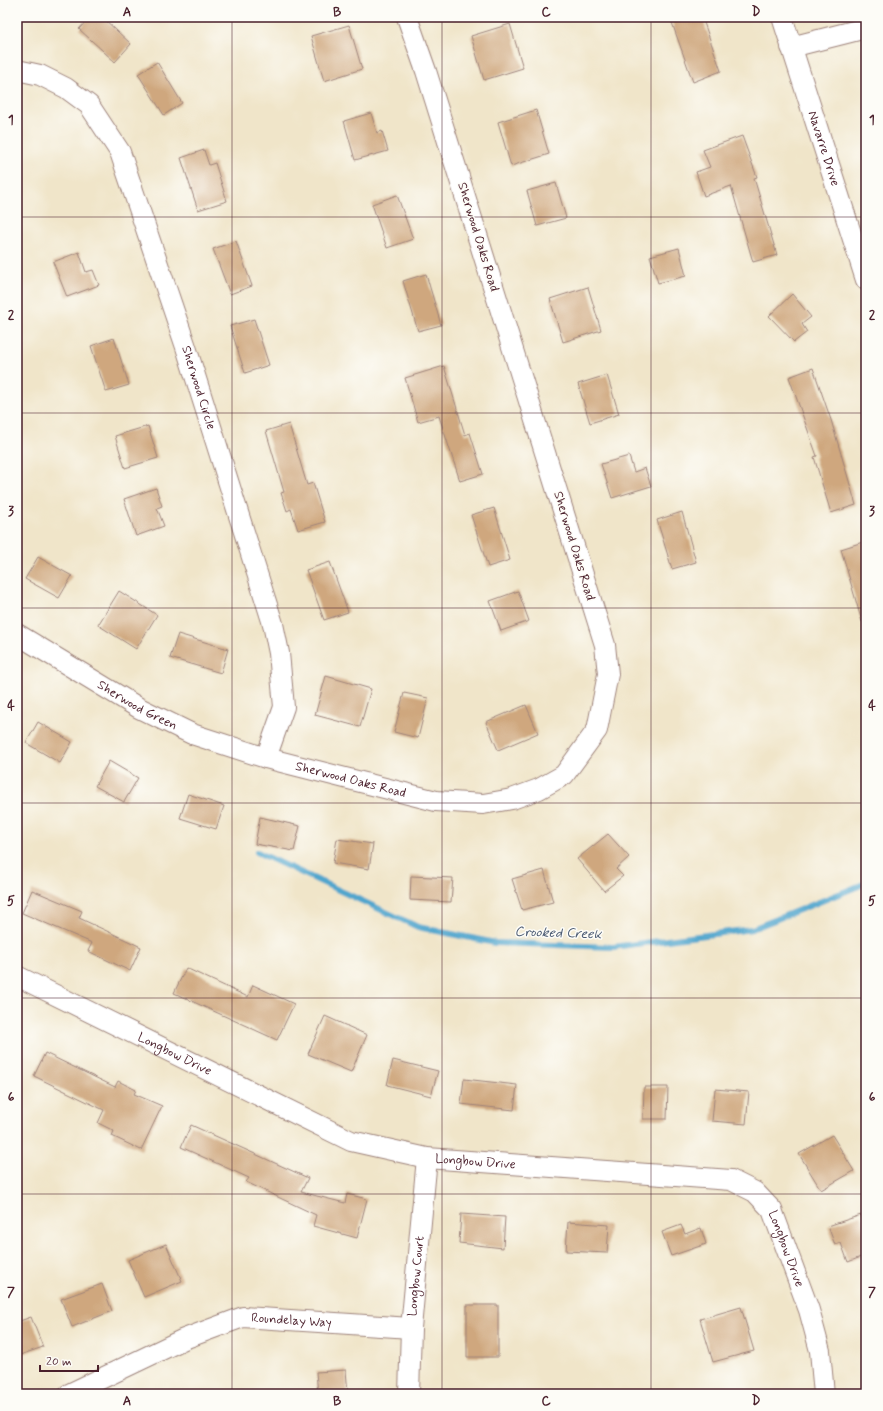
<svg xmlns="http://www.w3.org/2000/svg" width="883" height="1411" font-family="Mynerve,sans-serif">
<rect width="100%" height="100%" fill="#fdfcf7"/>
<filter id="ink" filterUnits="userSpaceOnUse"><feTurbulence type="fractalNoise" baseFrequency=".025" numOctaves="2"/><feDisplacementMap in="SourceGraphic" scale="8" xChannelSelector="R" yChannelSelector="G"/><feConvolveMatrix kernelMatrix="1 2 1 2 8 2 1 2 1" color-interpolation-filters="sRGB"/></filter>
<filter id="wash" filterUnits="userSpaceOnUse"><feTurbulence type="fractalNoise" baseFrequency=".012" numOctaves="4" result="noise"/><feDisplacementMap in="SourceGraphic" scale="16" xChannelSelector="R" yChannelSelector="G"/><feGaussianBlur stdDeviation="0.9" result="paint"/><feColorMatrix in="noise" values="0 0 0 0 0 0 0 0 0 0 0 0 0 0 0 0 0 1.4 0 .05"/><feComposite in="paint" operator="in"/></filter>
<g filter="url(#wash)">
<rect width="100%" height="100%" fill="#f0e5c9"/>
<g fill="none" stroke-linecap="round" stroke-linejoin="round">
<!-- stream -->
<path stroke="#51a6cd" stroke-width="6" d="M 257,852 L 418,927 L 495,943 L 613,947 L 752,929 L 866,883"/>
</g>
<g id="blocks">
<!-- building -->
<path fill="#cfa77e" d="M 90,17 L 102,17 L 131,44 L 115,62 L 79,29 Z
M 670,17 L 702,17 L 721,71 L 693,82 Z
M 510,24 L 523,68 L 484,80 L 471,36 Z
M 349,25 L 362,69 L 324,81 L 311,36 Z
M 157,62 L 182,103 L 164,115 L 138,74 Z
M 536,110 L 549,154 L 511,166 L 498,122 Z
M 371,113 L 377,133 L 382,131 L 388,151 L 355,160 L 344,121 Z
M 742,136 L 757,177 L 754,178 L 777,255 L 753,262 L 731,186 L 704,196 L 696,172 L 710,167 L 703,150 Z
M 204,150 L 209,165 L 215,163 L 227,201 L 198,210 L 181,158 Z
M 556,183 L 566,218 L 537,226 L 527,191 Z
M 397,195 L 413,239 L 387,248 L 372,204 Z
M 236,241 L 252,286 L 230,294 L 213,249 Z
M 679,248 L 686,276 L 658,283 L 650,256 Z
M 79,252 L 86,272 L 93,270 L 99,285 L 67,297 L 53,262 Z
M 426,274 L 441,325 L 418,331 L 403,281 Z
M 588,287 L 601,330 L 563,342 L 550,299 Z
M 792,294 L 811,317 L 802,324 L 807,332 L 794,342 L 769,316 Z
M 254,319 L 269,365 L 245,373 L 230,326 Z
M 114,338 L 129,385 L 106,392 L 91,346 Z
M 444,366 L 465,435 L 470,433 L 483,474 L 460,481 L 439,416 L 418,422 L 405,378 Z
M 813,368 L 831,420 L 856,505 L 831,513 L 814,457 L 817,456 L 789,377 Z
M 607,375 L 619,414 L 590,423 L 578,384 Z
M 289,424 L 307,485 L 313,483 L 325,522 L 298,530 L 291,509 L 287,511 L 281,493 L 284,492 L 266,431 Z
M 148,426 L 158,458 L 125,468 L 115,436 Z
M 629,456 L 634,472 L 645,468 L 651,486 L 612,498 L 601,464 Z
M 156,488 L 162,506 L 157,508 L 164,526 L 136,536 L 124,499 Z
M 494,508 L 510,560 L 488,567 L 471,515 Z
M 682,512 L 696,562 L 672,569 L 657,520 Z
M 866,541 L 866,621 L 862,622 L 841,549 Z
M 38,557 L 72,576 L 59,598 L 25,579 Z
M 330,562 L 348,612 L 324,620 L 306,570 Z
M 119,591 L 157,615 L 136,649 L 98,625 Z
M 518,591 L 529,621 L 501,631 L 490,601 Z
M 178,634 L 228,649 L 221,673 L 170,658 Z
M 326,676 L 371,689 L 360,727 L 315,715 Z
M 404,693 L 428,698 L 418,738 L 394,732 Z
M 526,705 L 538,733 L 498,750 L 486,722 Z
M 38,722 L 72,742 L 60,763 L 26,743 Z
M 109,761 L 138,778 L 124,802 L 95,786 Z
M 188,794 L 224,806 L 216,829 L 180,818 Z
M 260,817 L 300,826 L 294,851 L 255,844 Z
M 608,834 L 629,857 L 616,869 L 623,876 L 604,891 L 577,859 Z
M 337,839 L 373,844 L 369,869 L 333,863 Z
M 544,870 L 553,902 L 522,910 L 512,879 Z
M 411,876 L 453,878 L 451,902 L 410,900 Z
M 32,890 L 82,911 L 79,918 L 141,947 L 130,971 L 88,951 L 92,943 L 22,913 Z
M 186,968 L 248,997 L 253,985 L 294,1004 L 277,1040 L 174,993 Z
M 325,1016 L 367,1035 L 351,1072 L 308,1054 Z
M 45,1053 L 115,1087 L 118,1081 L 136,1090 L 134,1094 L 162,1106 L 141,1150 L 112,1136 L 114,1131 L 98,1123 L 104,1110 L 34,1076 Z
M 393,1060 L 438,1071 L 431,1096 L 387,1085 Z
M 464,1079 L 517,1085 L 514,1110 L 461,1104 Z
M 644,1087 L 668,1087 L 667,1119 L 643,1119 Z
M 715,1089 L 749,1092 L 746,1124 L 712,1121 Z
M 191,1125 L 308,1178 L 301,1192 L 345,1203 L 347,1194 L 367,1199 L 357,1238 L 313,1226 L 316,1215 L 246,1182 L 249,1178 L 181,1147 Z
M 832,1135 L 854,1171 L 821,1190 L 799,1154 Z
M 461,1214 L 505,1217 L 503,1248 L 459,1243 Z
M 861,1215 L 866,1228 L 866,1255 L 848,1262 L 841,1243 L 835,1245 L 828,1226 Z
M 568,1222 L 609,1225 L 607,1253 L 566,1251 Z
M 681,1225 L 685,1234 L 701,1228 L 706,1244 L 671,1256 L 662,1232 Z
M 166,1244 L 182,1281 L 144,1297 L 128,1260 Z
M 102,1284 L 112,1311 L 72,1327 L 61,1299 Z
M 467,1305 L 498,1305 L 498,1357 L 467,1357 Z
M 741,1307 L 754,1351 L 713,1362 L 700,1319 Z
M 31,1317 L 43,1347 L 17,1356 L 17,1322 Z
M 346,1370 L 348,1394 L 318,1394 L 316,1372 Z"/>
</g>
</g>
<g filter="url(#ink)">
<use href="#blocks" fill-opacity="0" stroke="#9d827a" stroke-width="1"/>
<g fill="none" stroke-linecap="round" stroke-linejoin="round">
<!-- street casing -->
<g stroke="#9d827a" stroke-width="22">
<g id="street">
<path id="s1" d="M 782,17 L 866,280"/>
<path d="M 791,47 L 866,28"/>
<path id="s2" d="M 17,70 L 40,75 L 66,88 L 89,105 L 120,152 L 186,347 L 273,624 L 279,653 L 284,707 L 266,758"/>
<path id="s3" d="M 17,634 L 139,708 L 192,734 L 266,758 L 436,801 L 483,804 L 512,799 L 539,789 L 564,775 L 597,730 L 608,674 L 605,645 L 426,71 L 407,17"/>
<path id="s4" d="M 17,976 L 351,1141 L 427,1158 L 731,1180 L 755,1192 L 772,1210 L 809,1310 L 820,1351 L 824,1394"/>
<path id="s5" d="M 69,1394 L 184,1339 L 243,1317 L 411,1328"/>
<path id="s6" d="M 409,1394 L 411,1328 L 427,1158"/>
</g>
</g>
<!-- street -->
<use href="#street" stroke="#fff" stroke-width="20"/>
</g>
</g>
<!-- grid -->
<path fill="none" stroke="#4a1f2b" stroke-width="1" stroke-opacity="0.55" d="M 232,17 L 232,1394M 442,17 L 442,1394M 651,17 L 651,1394M 17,217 L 866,217M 17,413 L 866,413M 17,608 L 866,608M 17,803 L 866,803M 17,998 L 866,998M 17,1194 L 866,1194"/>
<g text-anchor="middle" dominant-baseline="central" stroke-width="3" stroke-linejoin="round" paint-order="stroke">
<!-- street labels -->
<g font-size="13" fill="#4a1f2b" stroke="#fdfcf7">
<text stroke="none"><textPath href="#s1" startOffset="138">Navarre Drive</textPath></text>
<text transform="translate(478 237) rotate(73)">Sherwood Oaks Road</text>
<text stroke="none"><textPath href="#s2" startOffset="386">Sherwood Circle</textPath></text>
<text transform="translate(574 546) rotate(73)">Sherwood Oaks Road</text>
<text stroke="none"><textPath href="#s3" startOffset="140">Sherwood Green</textPath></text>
<text stroke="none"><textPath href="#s3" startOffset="367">Sherwood Oaks Road</textPath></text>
<text stroke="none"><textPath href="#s4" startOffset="176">Longbow Drive</textPath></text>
<text stroke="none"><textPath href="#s4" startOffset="499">Longbow Drive</textPath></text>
<text stroke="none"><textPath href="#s4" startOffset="848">Longbow Drive</textPath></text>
<text stroke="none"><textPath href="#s6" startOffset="118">Longbow Court</textPath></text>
<text stroke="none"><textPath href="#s5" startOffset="239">Roundelay Way</textPath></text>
</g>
<!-- water labels -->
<g font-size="14" font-style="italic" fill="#4d5c74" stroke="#fdfcf7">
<text transform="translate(558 933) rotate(2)">Crooked Creek</text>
</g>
</g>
<!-- margin -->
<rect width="883" height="1411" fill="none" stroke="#fdfcf7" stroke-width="44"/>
<!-- scale -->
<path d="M40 1365v6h58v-6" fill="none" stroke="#4a1f2b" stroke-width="2"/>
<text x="46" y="1365" font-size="12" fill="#4a1f2b" stroke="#fdfcf7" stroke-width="3" paint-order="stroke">20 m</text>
<rect x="22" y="22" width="839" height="1367" fill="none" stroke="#4a1f2b" stroke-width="1.5"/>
<g font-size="13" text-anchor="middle" font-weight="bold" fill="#4a1f2b">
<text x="127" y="16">A</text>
<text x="337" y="16">B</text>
<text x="546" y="16">C</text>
<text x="756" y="16">D</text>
<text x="11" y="124">1</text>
<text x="872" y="124">1</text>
<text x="11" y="319">2</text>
<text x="872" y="319">2</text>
<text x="11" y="515">3</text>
<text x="872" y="515">3</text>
<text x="11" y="710">4</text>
<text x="872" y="710">4</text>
<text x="11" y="905">5</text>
<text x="872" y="905">5</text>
<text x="11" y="1101">6</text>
<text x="872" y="1101">6</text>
<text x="11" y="1296">7</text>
<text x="872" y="1296">7</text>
<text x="127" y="1405">A</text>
<text x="337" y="1405">B</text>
<text x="546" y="1405">C</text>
<text x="756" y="1405">D</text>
</g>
</svg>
